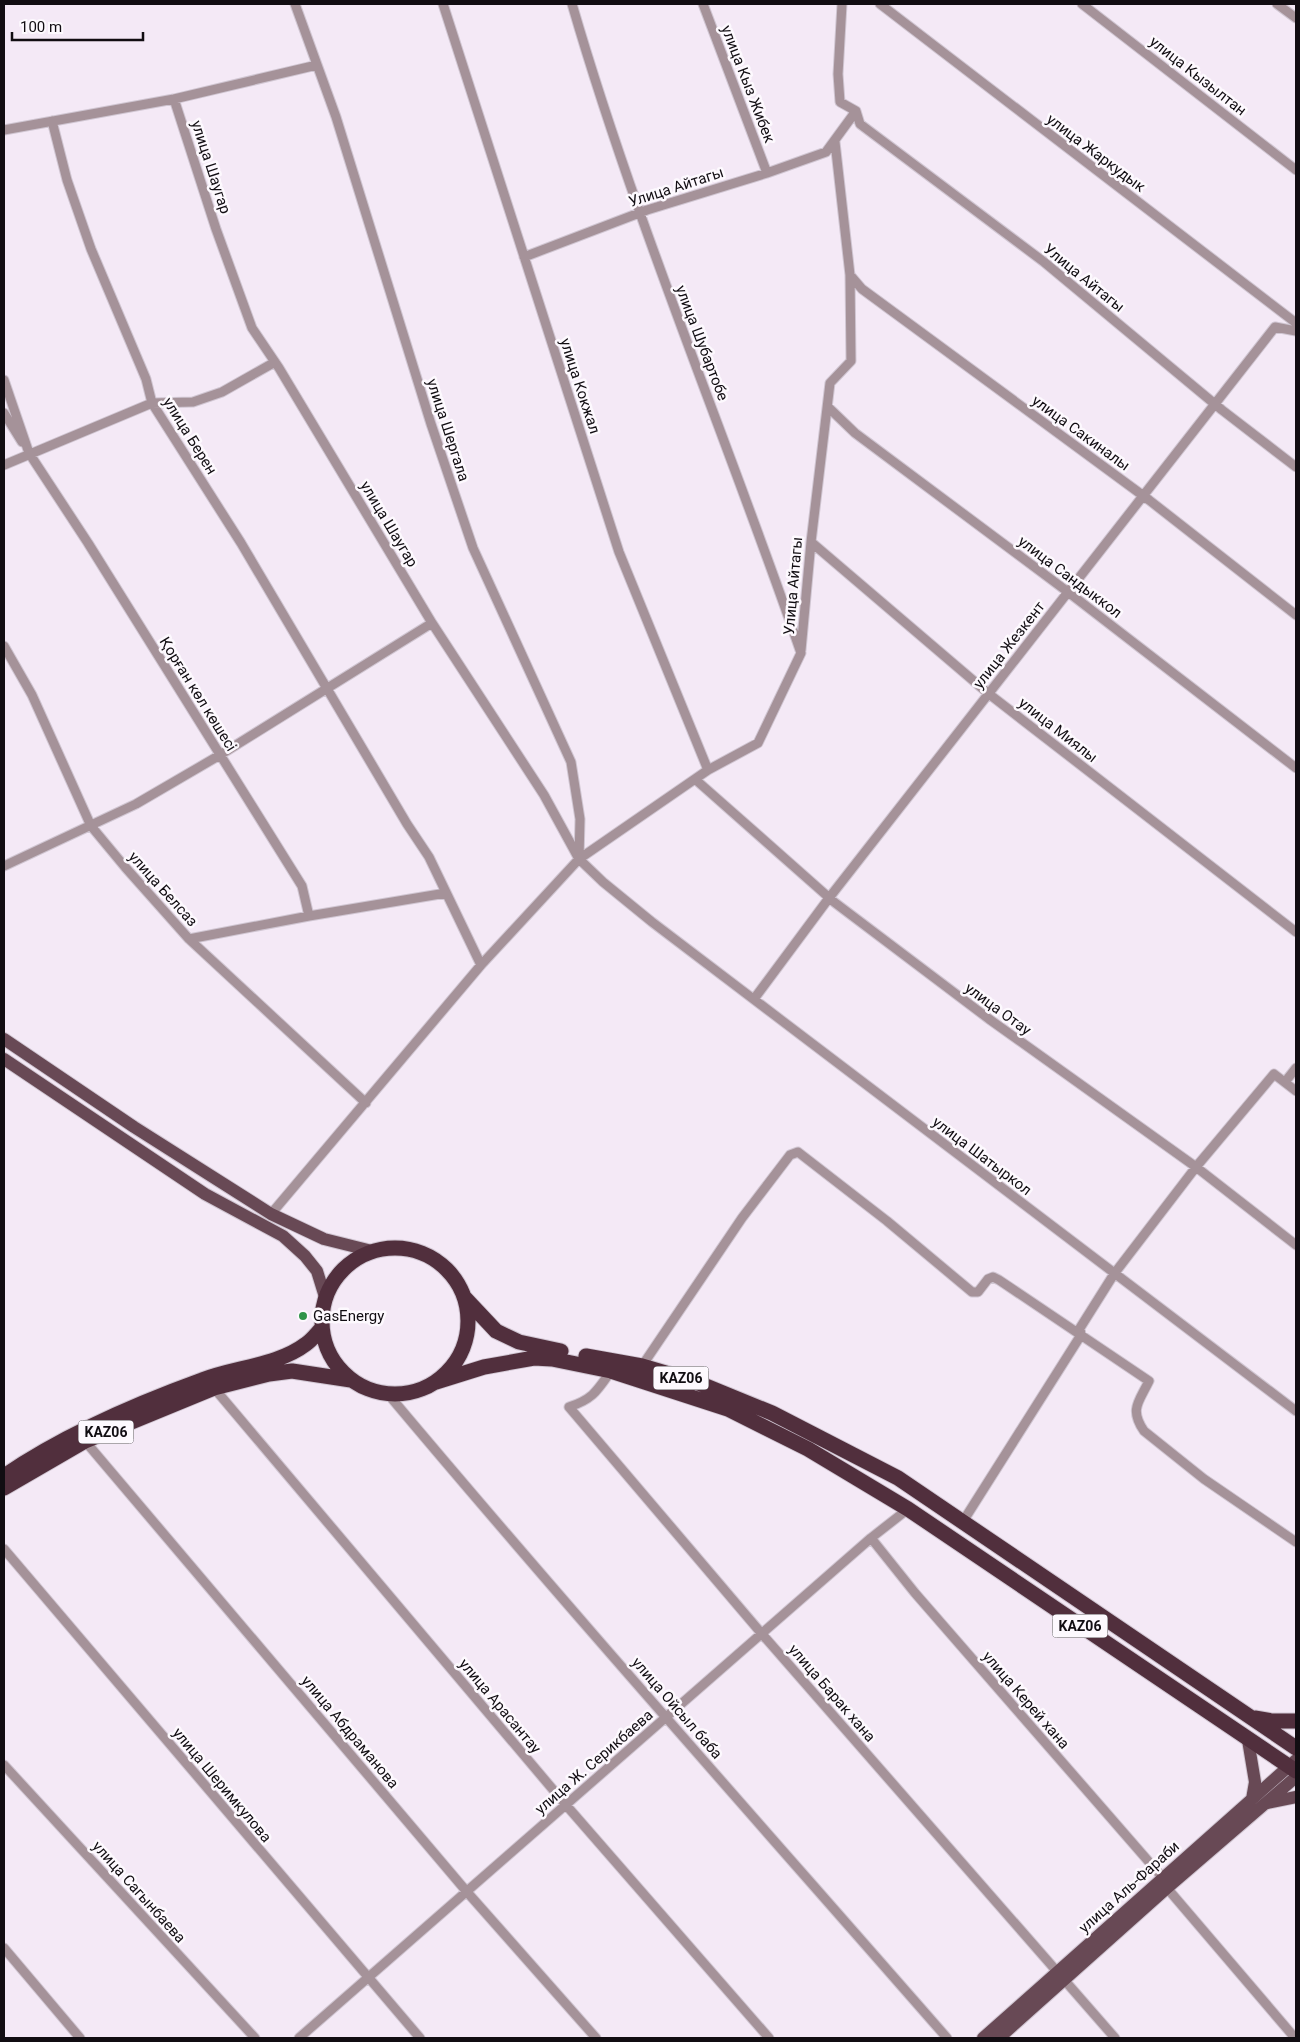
<svg xmlns="http://www.w3.org/2000/svg" width="1300" height="2042" font-family="Roboto,sans-serif">
<rect width="100%" height="100%" fill="#f4e9f6"/>
<g fill="none" stroke-linecap="round" stroke-linejoin="round">
<!-- street casing -->
<g stroke="#d0c6d2" stroke-width="11">
<path id="street" d="M 295,4 L 336,117 L 431,424 L 473,548 L 571,762 L 580,819 L 579,859
M 443,4 L 619,552 L 708,770
M 703,4 L 767,173
M 880,4 L 1296,323
M 1082,4 L 1296,170
M 1277,4 L 1296,18
M 174,99 L 216,229 L 252,328 L 279,368 L 432,623 L 544,795 L 579,859 L 603,882 L 652,922 L 1296,1411
M 856,111 L 860,124 L 1044,262 L 1222,410 L 1296,467
M 52,121 L 67,180 L 91,249 L 146,379 L 152,403 L 241,543 L 407,824 L 429,857 L 481,965
M 4,130 L 174,99 L 317,65
M 524,257 L 647,210 L 767,173 L 826,152 L 856,111 L 840,102 L 838,74 L 842,4
M 850,275 L 862,289 L 1149,500 L 1296,615
M 4,380 L 29,453 L 88,543 L 302,886 L 309,916 L 189,939
M 828,407 L 855,433 L 1068,592 L 1296,768
M 4,413 L 22,442
M 4,465 L 152,403 L 193,402 L 222,392 L 275,362
M 811,542 L 989,694 L 1296,932
M 4,646 L 32,695 L 91,826 L 125,867 L 189,939 L 366,1103
M 801,650 L 811,542 L 830,383 L 851,361 L 850,275 L 835,142
M 696,780 L 834,902 L 989,1019 L 1196,1167 L 1296,1245
M 4,866 L 136,804 L 220,755 L 432,623
M 309,916 L 446,893
M 754,999 L 829,898 L 1275,327 L 1296,331
M 1285,1082 L 1296,1068
M 271,1214 L 481,965 L 579,859 L 708,770 L 758,743 L 801,653 C 726,436 636,224 572,4
M 642,1366 L 742,1218 L 790,1155 L 798,1152 L 887,1221 L 972,1292 L 978,1292 L 988,1279 L 993,1277 L 999,1280 L 1149,1381 C 1139,1402 1129,1409 1144,1431 L 1204,1479 L 1296,1542
M 611,1371 C 597,1391 593,1399 569,1407 L 762,1634 L 1115,2038
M 214,1388 L 566,1805 L 769,2038
M 388,1394 C 571,1612 760,1824 947,2038
M 85,1441 L 467,1892 L 596,2038
M 962,1523 L 1081,1335 L 1080,1328 L 1114,1274 L 1196,1167 L 1274,1074 L 1296,1091
M 871,1538 L 915,1593 L 1163,1878
M 4,1549 L 420,2038
M 4,1765 L 255,2038
M 1167,1888 L 1295,2038
M 4,1948 L 80,2038
M 299,2038 L 871,1538 L 908,1509"/>
</g>
<!-- primary casing -->
<g stroke="#d0c6d2" stroke-width="14">
<path id="primary" d="M 4,1039 L 134,1127 L 271,1214 L 324,1239 L 372,1251
M 4,1059 L 205,1194 L 283,1236 L 305,1256 L 317,1271 L 325,1297
M 1248,1740 L 1255,1782 L 1252,1799
M 1267,1803 L 1296,1797
M 983,2038 L 1296,1760
M 999,2038 L 1167,1888 L 1296,1777"/>
</g>
<!-- highway casing -->
<g stroke="#d0c6d2" stroke-width="17">
<path id="highway" d="M322 1321a73 73 0 1 1 146 0a73 73 0 1 1-146 0Z
M 464,1297 L 496,1331 L 519,1342 L 561,1351
M 586,1356 L 642,1366 L 696,1382 L 772,1413 L 898,1478 L 1296,1748
M 436,1382 L 484,1367 L 534,1358 L 552,1359 L 611,1371 L 728,1409 L 808,1449 L 908,1509 L 1296,1771
M 4,1476 C 64,1435 133,1405 202,1380 C 235,1367 277,1366 306,1344 C 312,1340 317,1333 322,1328
M 4,1488 L 85,1441 L 214,1388 L 269,1374 L 292,1371 L 351,1380
M 1256,1718 L 1272,1721 L 1296,1721"/>
</g>
<!-- street -->
<use href="#street" stroke="#a59299" stroke-width="9"/>
<!-- primary -->
<use href="#primary" stroke="#684955" stroke-width="12"/>
<!-- highway -->
<use href="#highway" stroke="#512f3d" stroke-width="15"/>
</g>
<!-- markers -->
<circle fill="#2f9449" stroke="#fdf9fe" stroke-width="2" cx="303" cy="1316" r="5"/>
<g text-anchor="middle" dominant-baseline="central" stroke-width="5" stroke-linejoin="round" paint-order="stroke">
<!-- shield labels -->
<g fill="#fdf9fe" stroke="#585459" stroke-width="1">
<rect x="653.5" y="1366.5" width="55" height="23" rx="4"/>
<rect x="78.5" y="1420.5" width="55" height="23" rx="4"/>
<rect x="1052.5" y="1614.5" width="55" height="23" rx="4"/>
</g>
<g font-size="14" font-weight="bold" fill="#110d12">
<text x="681" y="1378">KАZ06</text>
<text x="106" y="1432">KАZ06</text>
<text x="1080" y="1626">KАZ06</text>
</g>
<!-- street labels -->
<g font-size="15" fill="#110d12" stroke="#fdf9fe">
<text transform="translate(1198 76) rotate(38)">улица Кызылтан</text>
<text transform="translate(748 84) rotate(69)">улица Кыз Жибек</text>
<text transform="translate(1096 153) rotate(37)">улица Жаркудык</text>
<text transform="translate(211 167) rotate(72)">улица Шаугар</text>
<text transform="translate(676 187) rotate(-18)">Улица Айтагы</text>
<text transform="translate(1084 278) rotate(39)">Улица Айтагы</text>
<text transform="translate(702 343) rotate(69)">улица Шубартобе</text>
<text transform="translate(580 386) rotate(72)">улица Кокжал</text>
<text transform="translate(448 430) rotate(72)">улица Шергала</text>
<text transform="translate(1081 433) rotate(36)">улица Сакиналы</text>
<text transform="translate(190 436) rotate(58)">улица Берен</text>
<text transform="translate(389 524) rotate(59)">улица Шаугар</text>
<text transform="translate(1070 577) rotate(37)">улица Сандыккол</text>
<text transform="translate(793 586) rotate(-85)">Улица Айтагы</text>
<text transform="translate(1009 645) rotate(-52)">улица Жезкент</text>
<text transform="translate(198 694) rotate(58)">Қорған көл көшесі</text>
<text transform="translate(1058 730) rotate(38)">улица Миялы</text>
<text transform="translate(163 889) rotate(48)">улица Белсаз</text>
<text transform="translate(998 1009) rotate(36)">улица Отау</text>
<text transform="translate(982 1156) rotate(37)">улица Шатыркол</text>
<text transform="translate(832 1693) rotate(49)">улица Барак хана</text>
<text transform="translate(1026 1700) rotate(49)">улица Керей хана</text>
<text transform="translate(500 1706) rotate(50)">улица Арасантау</text>
<text transform="translate(677 1708) rotate(49)">улица Ойсыл баба</text>
<text transform="translate(350 1732) rotate(50)">улица Абдраманова</text>
<text transform="translate(594 1762) rotate(-41)">улица Ж. Серикбаева</text>
<text transform="translate(222 1785) rotate(50)">улица Шеримкулова</text>
<text transform="translate(1129 1887) rotate(-42)">улица Аль-Фараби</text>
<text transform="translate(139 1892) rotate(48)">улица Сагынбаева</text>
</g>
<!-- poi labels -->
<g font-size="15" fill="#110d12" stroke="#fdf9fe" text-anchor="start">
<text x="313" y="1316">GasEnergy</text>
</g>
</g>
<!-- border -->
<rect width="1300" height="2042" fill="none" stroke="#110d12" stroke-width="10"/>
<!-- scale -->
<path d="M12 32v8h131v-8" fill="none" stroke="#110d12" stroke-width="2.5"/>
<text x="20" y="32" font-size="15" fill="#110d12" stroke="#fdf9fe" stroke-width="4" paint-order="stroke">100 m</text>
</svg>
